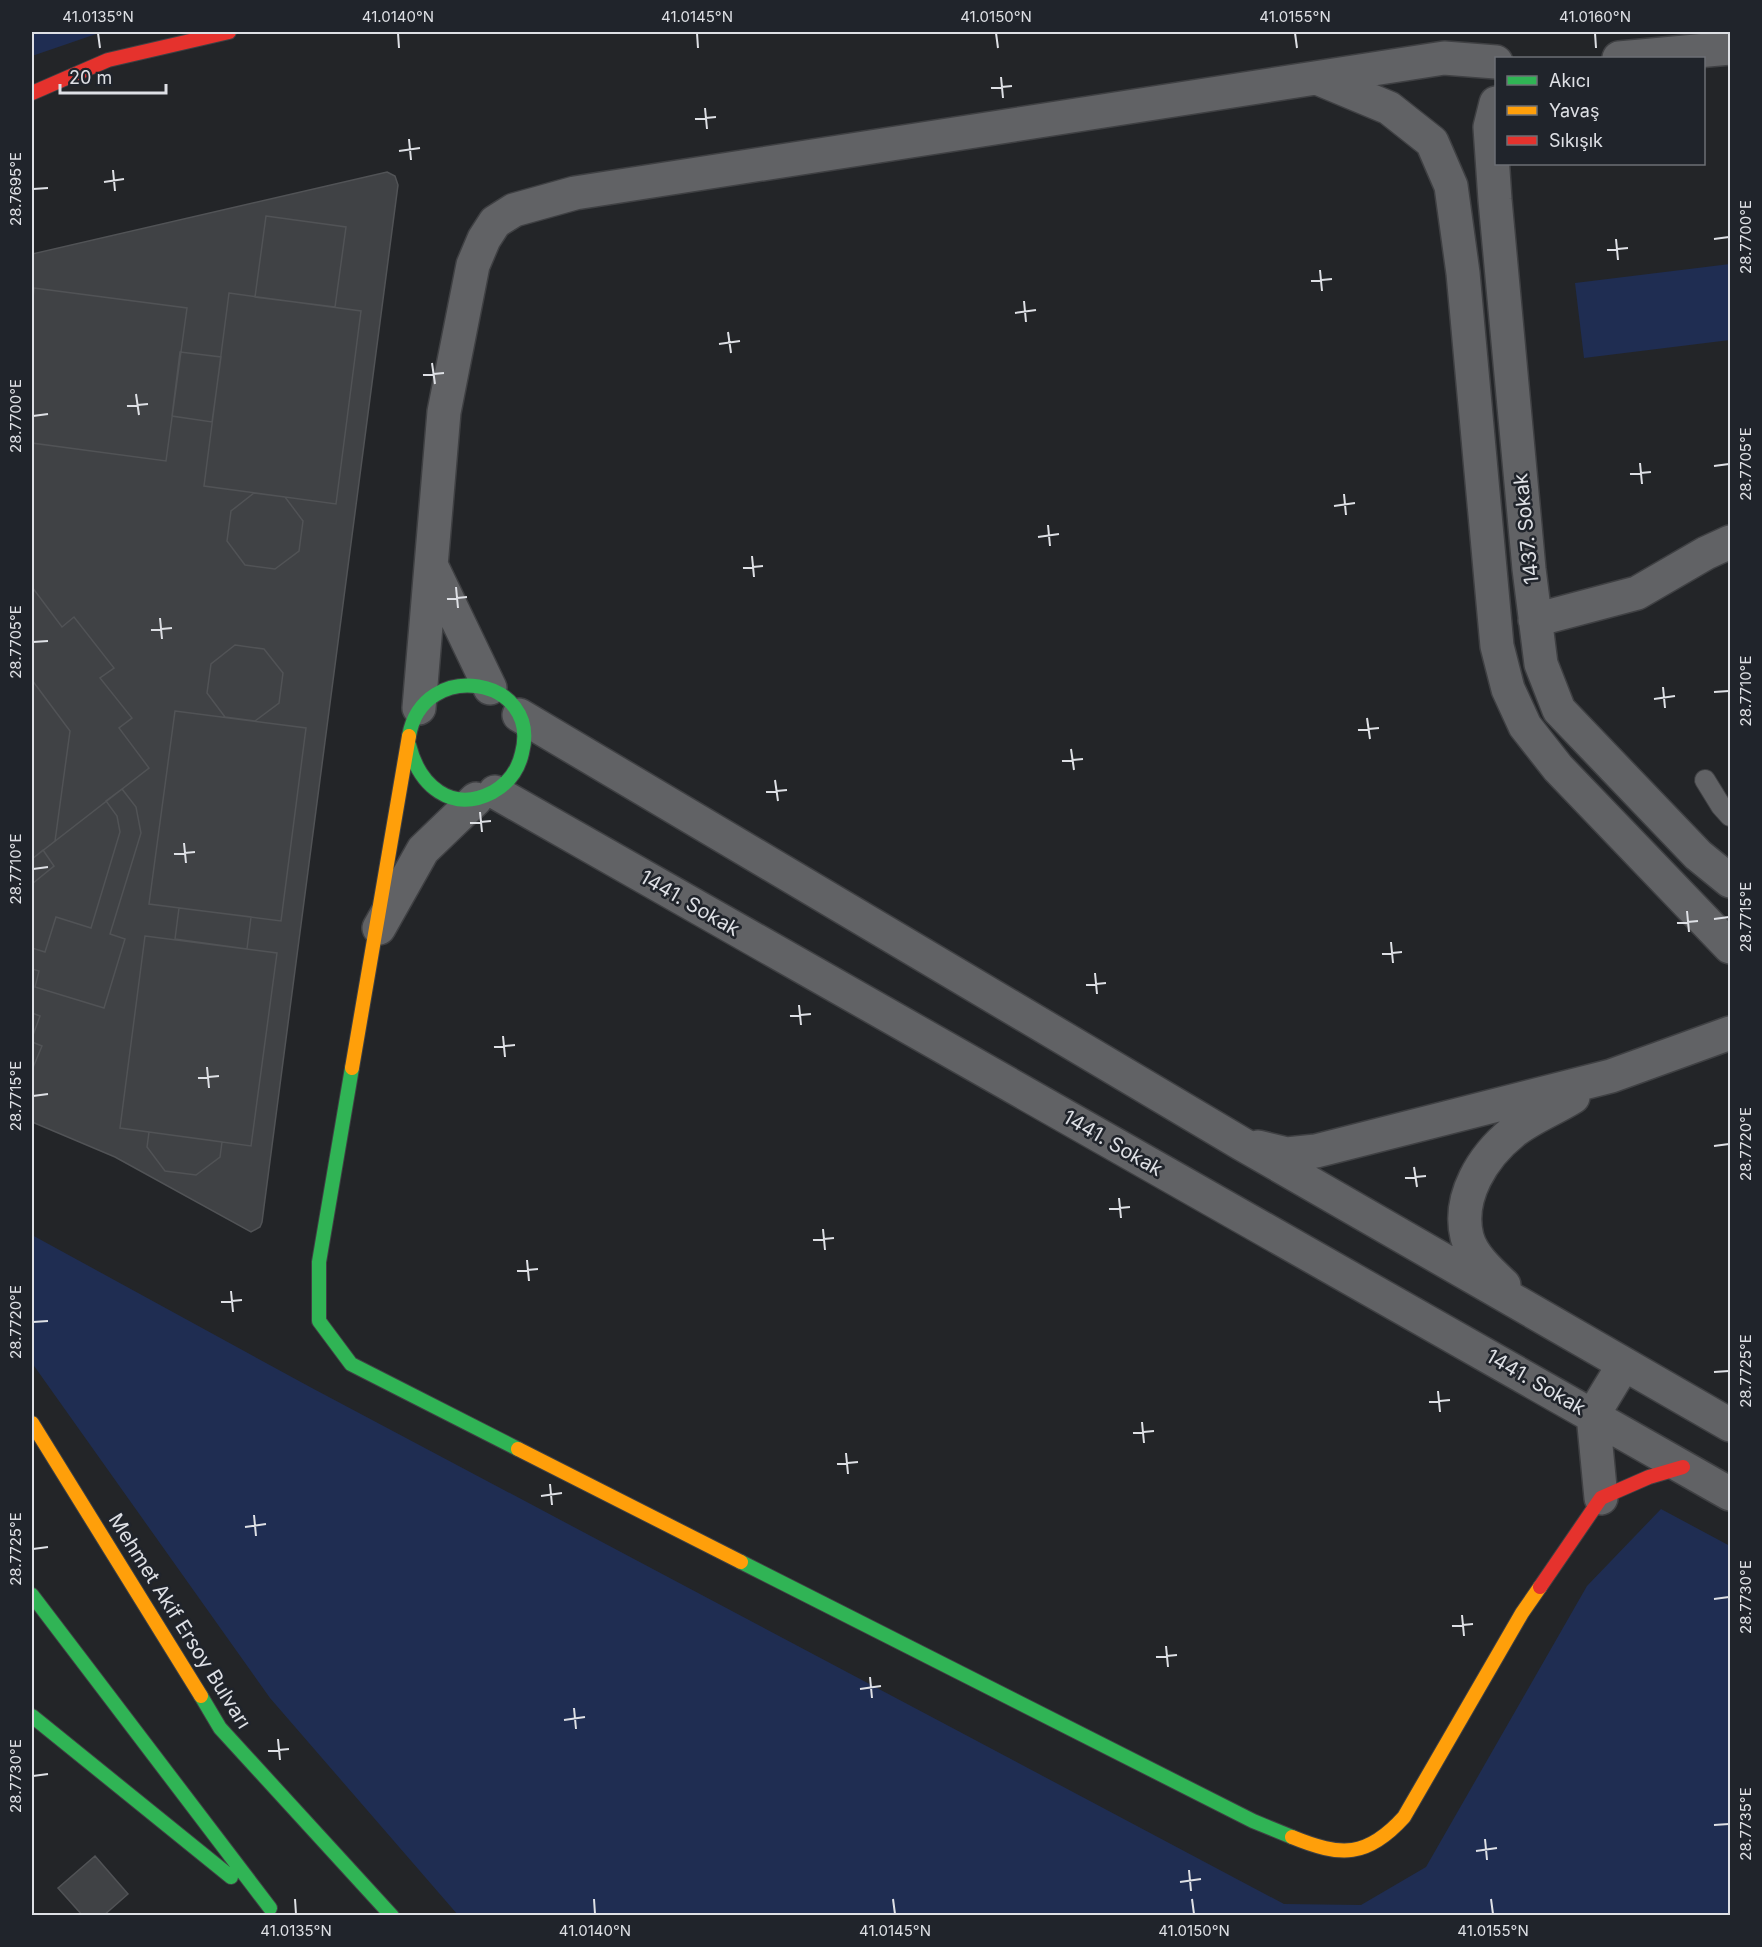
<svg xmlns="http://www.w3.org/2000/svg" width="1762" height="1947" font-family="Inter,sans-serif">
<rect width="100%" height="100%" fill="#232528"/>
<!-- green -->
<path fill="#1f2d52" d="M 32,32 L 102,32 L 32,56 Z
M 1730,264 L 1730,340 L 1584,358 L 1575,283 Z
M 32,1235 L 310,1387 L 1284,1904 L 1361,1905 L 1426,1867 L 1587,1586 L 1661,1509 L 1730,1546 L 1730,1915 L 458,1915 L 270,1698 L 32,1363 Z"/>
<!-- building -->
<path fill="#404245" stroke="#515356" stroke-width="1.5" d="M 387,172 L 395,176 L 398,185 L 262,1222 L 260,1227 L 251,1232 L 115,1157 L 32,1122 L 32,254 Z
M 266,216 L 346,227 L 335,307 L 255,297 Z
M 34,288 L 187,308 L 166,461 L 32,443 L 32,309 Z
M 229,293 L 361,311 L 336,504 L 204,486 Z
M 180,352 L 221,357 L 212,422 L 172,416 Z
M 254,493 L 285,497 L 303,521 L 299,551 L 275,569 L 245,565 L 227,541 L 231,511 Z
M 32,587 L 62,627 L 74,617 L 114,668 L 100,678 L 132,718 L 119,728 L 149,768 L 32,859 Z
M 235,645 L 264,649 L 283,673 L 279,703 L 255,721 L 225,717 L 207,693 L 211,664 Z
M 32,680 L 70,731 L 55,841 L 32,859 Z
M 175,711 L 306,728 L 281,921 L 149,904 Z
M 122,789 L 136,807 L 141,833 L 110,934 L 125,939 L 104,1008 L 35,987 L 39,971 L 32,969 L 32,948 L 45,952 L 56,917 L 91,928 L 120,832 L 117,816 L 106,801 Z
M 43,850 L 54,866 L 32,884 L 32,859 Z
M 179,908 L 251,917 L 247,949 L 175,939 Z
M 145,936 L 277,953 L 251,1146 L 120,1128 Z
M 32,1013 L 40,1016 L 32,1038 Z
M 32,1042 L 42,1046 L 32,1070 Z
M 149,1132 L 222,1142 L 220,1157 L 196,1175 L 165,1171 L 147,1147 Z
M 95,1856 L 128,1894 L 103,1916 L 83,1916 L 58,1888 Z"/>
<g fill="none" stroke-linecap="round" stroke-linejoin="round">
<!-- lane casing -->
<g stroke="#3f4043" stroke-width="22">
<path id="lane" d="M 1705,780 L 1721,806 L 1730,816"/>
</g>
<!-- street casing -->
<g stroke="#3f4043" stroke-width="36">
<path id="street" d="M 1619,58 L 1730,48
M 1317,78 L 1389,108 L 1432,142 L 1451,186 L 1463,273 L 1497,646 L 1508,689 L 1525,726 L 1558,768 L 1730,947
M 1496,103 L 1490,127 L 1495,200 L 1529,569 L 1541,664 L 1559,710 L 1698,855 L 1730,881
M 432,567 L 490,688
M 1535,620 L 1637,593 L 1706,553 L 1730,542
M 419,708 L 444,412 L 473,265 L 484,239 L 495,222 L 514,210 L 575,193 L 1444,58 L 1496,62
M 519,715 L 1242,1144 L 1730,1425
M 495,792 L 1730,1494
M 379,928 L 423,850 L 476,799
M 1258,1147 L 1287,1154 L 1316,1151 L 1611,1076 L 1730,1033
M 1504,1285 C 1490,1272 1472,1256 1467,1237 C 1457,1197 1483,1156 1513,1132 C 1530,1118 1554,1109 1573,1097
M 1601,1498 L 1593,1415 L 1624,1364"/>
</g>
<!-- fast casing -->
<g stroke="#3f4043" stroke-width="16">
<path id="fast" d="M 409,745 C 419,785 451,814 493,792 C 509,783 518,771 522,753 C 542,677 423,657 409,736
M 352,1068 L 319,1262 L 319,1321 L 351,1364 L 518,1449
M 741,1562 L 1253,1821 L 1292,1837
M 32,1595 L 270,1908
M 201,1696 L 220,1728 L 392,1916
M 32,1716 L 231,1877"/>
</g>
<!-- slow casing -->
<g stroke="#3f4043" stroke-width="16">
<path id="slow" d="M 352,1068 L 409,736
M 32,1423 L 201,1696
M 518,1449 L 741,1562
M 1292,1837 C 1341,1857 1367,1858 1404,1817 L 1522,1613 L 1540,1587"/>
</g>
<!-- jam casing -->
<g stroke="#3f4043" stroke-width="16">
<path id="jam" d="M 32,93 L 108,60 L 229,32
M 1540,1587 L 1601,1498 L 1649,1477 L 1683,1467"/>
</g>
<!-- lane -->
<use href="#lane" stroke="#616265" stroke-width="20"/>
<!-- street -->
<use href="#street" stroke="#616265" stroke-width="33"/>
<!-- fast -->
<use href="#fast" stroke="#30b455" stroke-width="14"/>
<!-- slow -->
<use href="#slow" stroke="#ff9f0a" stroke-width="14"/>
<!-- jam -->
<use href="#jam" stroke="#e5322d" stroke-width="14"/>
</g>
<!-- ticks -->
<path fill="none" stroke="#dee0e5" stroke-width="2" d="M 98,33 L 100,48M 398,33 L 399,48M 697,33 L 698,48M 996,33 L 998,48M 1295,33 L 1297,48M 1595,33 L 1596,48M 1001,77 L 1003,98M 991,88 L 1012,86M 705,108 L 707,129M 695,119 L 716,117M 409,139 L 411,160M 399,151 L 420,148M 113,170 L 115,191M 104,182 L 124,179M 33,189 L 48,188M 1616,239 L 1618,260M 1714,239 L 1729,237M 1607,250 L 1628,248M 1320,270 L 1322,291M 1311,281 L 1332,279M 1024,301 L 1026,322M 1015,313 L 1036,310M 728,332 L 731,353M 719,344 L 740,341M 432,363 L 435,384M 423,375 L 444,373M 136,394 L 139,415M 127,406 L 148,404M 33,416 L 48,414M 1640,463 L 1642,484M 1714,466 L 1729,464M 1630,474 L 1651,472M 1344,494 L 1346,515M 1334,506 L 1355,503M 1048,525 L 1050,546M 1038,537 L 1059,534M 752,556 L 754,577M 743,568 L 763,566M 456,587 L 458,608M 447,599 L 467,597M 160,618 L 162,639M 151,630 L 172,628M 33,642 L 48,641M 1663,687 L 1665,708M 1714,692 L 1729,691M 1654,699 L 1675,696M 1367,718 L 1370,739M 1358,730 L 1379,728M 1071,749 L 1074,770M 1062,761 L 1083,759M 775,780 L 778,801M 766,792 L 787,790M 480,812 L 482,832M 470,823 L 491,821M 184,843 L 186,863M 174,854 L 195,852M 33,869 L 48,867M 1687,911 L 1689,932M 1714,919 L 1729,917M 1677,923 L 1698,921M 1391,942 L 1393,963M 1382,954 L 1402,952M 1095,973 L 1097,994M 1086,985 L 1106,983M 799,1005 L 801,1025M 790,1016 L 811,1014M 503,1036 L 505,1057M 494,1047 L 515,1045M 207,1067 L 209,1088M 198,1078 L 219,1076M 33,1096 L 48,1094M 1714,1146 L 1729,1144M 1414,1167 L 1417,1187M 1405,1178 L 1426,1176M 1119,1198 L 1121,1218M 1109,1209 L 1130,1207M 823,1229 L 825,1250M 813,1240 L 834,1238M 527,1260 L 529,1281M 517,1271 L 538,1269M 231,1291 L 233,1312M 221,1302 L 242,1300M 33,1322 L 48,1321M 1714,1372 L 1729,1371M 1438,1391 L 1440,1412M 1429,1402 L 1450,1400M 1142,1422 L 1144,1443M 1133,1433 L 1154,1431M 846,1453 L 848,1474M 837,1464 L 858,1462M 550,1484 L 552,1505M 541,1496 L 562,1493M 254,1515 L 256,1536M 245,1527 L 266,1524M 33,1549 L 48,1547M 1714,1599 L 1729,1597M 1462,1615 L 1464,1636M 1452,1626 L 1473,1624M 1166,1646 L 1168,1667M 1156,1657 L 1177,1655M 870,1677 L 872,1698M 860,1689 L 881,1686M 574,1708 L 576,1729M 564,1720 L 585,1717M 278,1739 L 280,1760M 268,1751 L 289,1749M 33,1776 L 48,1774M 1714,1825 L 1729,1824M 1485,1839 L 1487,1860M 1476,1851 L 1497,1848M 1189,1870 L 1191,1891M 1180,1882 L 1201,1879M 295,1899 L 296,1914M 594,1899 L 595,1914M 893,1899 L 895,1914M 1192,1899 L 1194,1914M 1491,1899 L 1493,1914"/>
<g text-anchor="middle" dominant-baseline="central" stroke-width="5" stroke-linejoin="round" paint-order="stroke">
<!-- street labels -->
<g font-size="20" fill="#dee0e5" stroke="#20242b">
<text transform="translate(1526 529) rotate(-96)">1437. Sokak</text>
<text transform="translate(690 903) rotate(30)">1441. Sokak</text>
<text transform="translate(1113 1143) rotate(30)">1441. Sokak</text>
<text transform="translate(1536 1382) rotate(30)">1441. Sokak</text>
<text transform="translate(180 1621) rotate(58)">Mehmet Akif Ersoy Bulvarı</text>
</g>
</g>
<!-- border -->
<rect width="1762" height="1947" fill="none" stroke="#20242b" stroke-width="66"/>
<!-- legend -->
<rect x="1495" y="57" width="210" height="108" fill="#20242b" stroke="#6c6f75" stroke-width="1.5"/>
<rect x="1507" y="76" width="30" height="9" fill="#30b455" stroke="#6c6f75" stroke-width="1.5"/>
<text x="1549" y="87" font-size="18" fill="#dee0e5">Akıcı</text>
<rect x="1507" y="106" width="30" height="9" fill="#ff9f0a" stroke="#6c6f75" stroke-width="1.5"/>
<text x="1549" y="117" font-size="18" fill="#dee0e5">Yavaş</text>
<rect x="1507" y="136" width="30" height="9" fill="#e5322d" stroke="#6c6f75" stroke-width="1.5"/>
<text x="1549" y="147" font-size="18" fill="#dee0e5">Sıkışık</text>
<!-- scale -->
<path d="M60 84v9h106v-9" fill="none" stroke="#dee0e5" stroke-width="3"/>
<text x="69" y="84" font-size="18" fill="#dee0e5" stroke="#20242b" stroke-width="4.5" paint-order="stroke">20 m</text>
<rect x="33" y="33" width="1696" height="1881" fill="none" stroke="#dee0e5" stroke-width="2"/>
<g font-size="15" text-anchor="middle" fill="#dee0e5">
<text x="98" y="22">41.0135°N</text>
<text x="398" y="22">41.0140°N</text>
<text x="697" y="22">41.0145°N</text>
<text x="996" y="22">41.0150°N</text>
<text x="1295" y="22">41.0155°N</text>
<text x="1595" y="22">41.0160°N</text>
<text transform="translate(16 189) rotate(-90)" y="5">28.7695°E</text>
<text transform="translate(1746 237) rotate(-90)" y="5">28.7700°E</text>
<text transform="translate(16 416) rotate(-90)" y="5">28.7700°E</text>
<text transform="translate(1746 464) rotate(-90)" y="5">28.7705°E</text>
<text transform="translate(16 642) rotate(-90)" y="5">28.7705°E</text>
<text transform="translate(1746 691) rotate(-90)" y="5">28.7710°E</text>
<text transform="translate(16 869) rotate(-90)" y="5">28.7710°E</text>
<text transform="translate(1746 917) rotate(-90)" y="5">28.7715°E</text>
<text transform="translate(16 1096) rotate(-90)" y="5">28.7715°E</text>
<text transform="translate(1746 1144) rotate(-90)" y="5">28.7720°E</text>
<text transform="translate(16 1322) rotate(-90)" y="5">28.7720°E</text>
<text transform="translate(1746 1371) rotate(-90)" y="5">28.7725°E</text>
<text transform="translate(16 1549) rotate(-90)" y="5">28.7725°E</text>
<text transform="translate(1746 1597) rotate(-90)" y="5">28.7730°E</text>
<text transform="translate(16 1776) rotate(-90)" y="5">28.7730°E</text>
<text transform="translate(1746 1824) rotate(-90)" y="5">28.7735°E</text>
<text x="296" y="1936">41.0135°N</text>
<text x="595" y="1936">41.0140°N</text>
<text x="895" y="1936">41.0145°N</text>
<text x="1194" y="1936">41.0150°N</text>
<text x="1493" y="1936">41.0155°N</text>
</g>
</svg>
